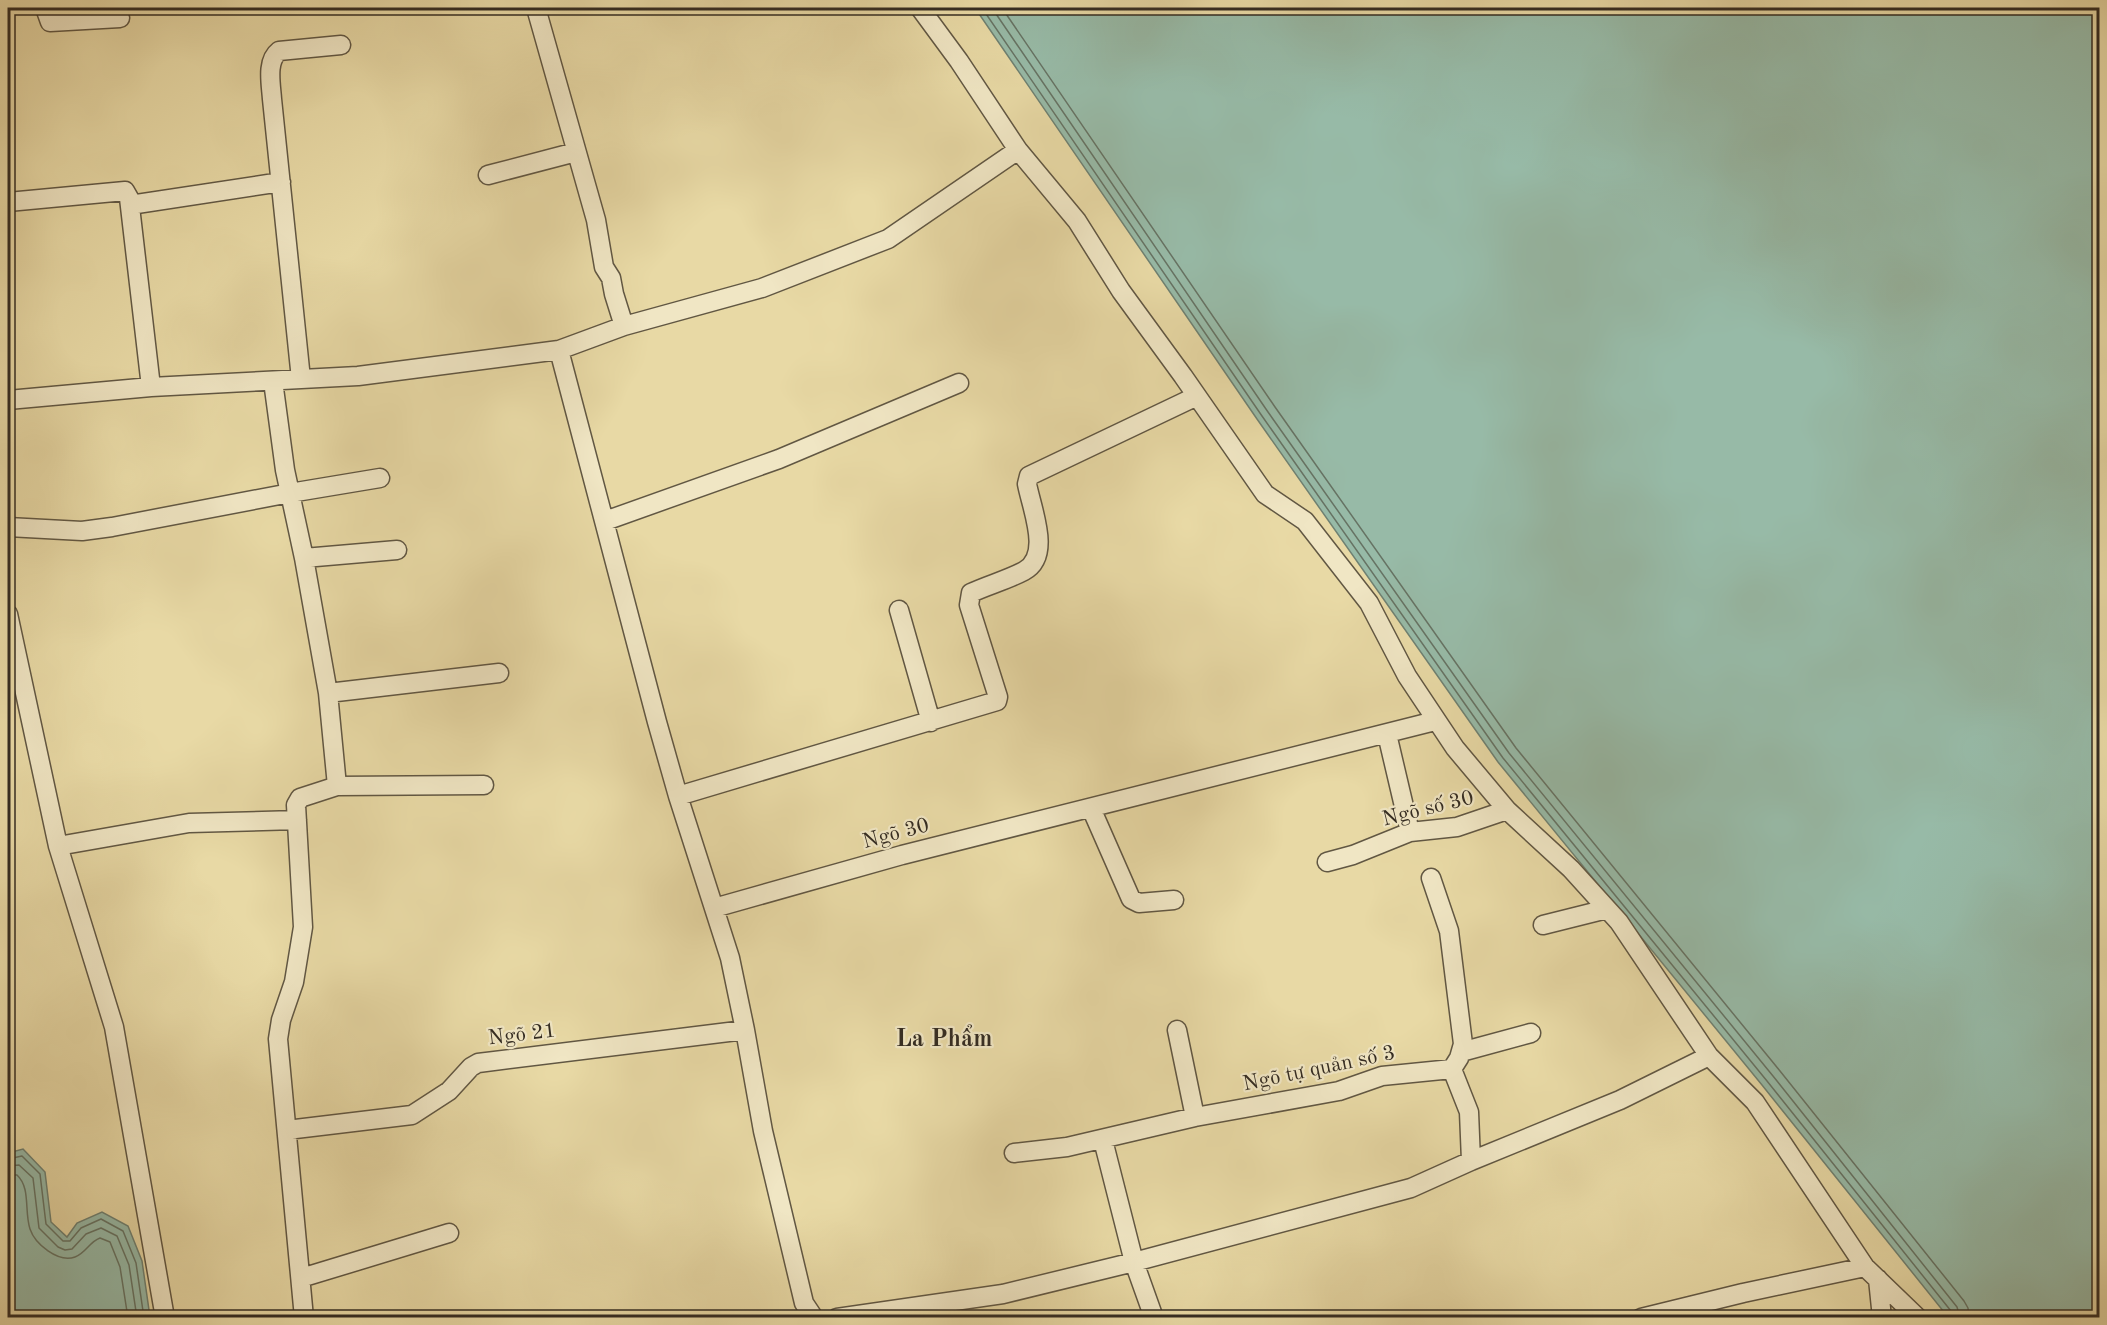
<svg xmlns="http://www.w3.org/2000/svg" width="2107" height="1325" font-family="'Old Standard TT',serif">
<rect width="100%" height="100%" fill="#e8d9a5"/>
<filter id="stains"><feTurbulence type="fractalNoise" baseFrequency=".00333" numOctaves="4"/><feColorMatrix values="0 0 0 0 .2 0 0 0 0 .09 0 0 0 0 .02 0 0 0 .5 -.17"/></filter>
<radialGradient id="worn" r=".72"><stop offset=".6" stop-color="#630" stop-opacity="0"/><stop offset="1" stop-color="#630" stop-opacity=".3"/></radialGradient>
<!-- water -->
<path fill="#97baa7" stroke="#6f8172" stroke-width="1.5" d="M 975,8 L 2099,8 L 2099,1317 L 1948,1317 L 1762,1085 L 1498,762 L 1257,419 Z
M 23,1149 L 45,1172 L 51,1222 L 67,1237 L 77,1223 L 102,1212 L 128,1226 L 142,1261 L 150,1317 L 8,1317 L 8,1153 Z"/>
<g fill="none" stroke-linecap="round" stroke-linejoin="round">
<!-- shore -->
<path stroke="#667364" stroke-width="1.5" d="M 982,8 L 1262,416 L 1503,758 L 1767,1081 L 1951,1311 L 1952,1318
M 992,8 L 1268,412 L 1509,753 L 1773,1076 L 1957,1307 L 1960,1318
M 1002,8 L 1275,407 L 1516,748 L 1780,1071 L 1964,1301 L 1968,1308 L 1969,1318
M 8,1159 L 22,1156 L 40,1174 L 46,1224 L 63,1241 L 70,1241 L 81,1228 L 101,1219 L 123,1231 L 136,1263 L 144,1318
M 8,1166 L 19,1165 L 33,1178 L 39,1228 L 58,1247 L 65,1250 L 72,1249 L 86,1234 L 101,1228 L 117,1236 L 129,1265 L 137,1318
M 8,1175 L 17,1175 C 31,1188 24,1211 30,1229 C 35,1244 58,1263 75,1257 C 86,1253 89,1242 100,1238 L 110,1242 L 120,1267 L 128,1318"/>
<!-- street casing -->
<g stroke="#615743" stroke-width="21">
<path id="street" d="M 45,8 L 50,22 L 120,18
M 536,8 L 596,220 L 604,267 L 611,278 L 614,294 L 624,326
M 920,8 L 959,61 L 1018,150 L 1077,221 L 1121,291 L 1183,376 L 1265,494 L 1305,521 L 1369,603 L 1407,676 L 1455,748 L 1507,810 L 1571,869 L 1619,922 L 1709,1056 L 1755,1102 L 1865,1267 L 1918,1318
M 488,175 L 576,152
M 8,202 L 125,191 L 129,198 L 151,387
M 130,205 L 281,182
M 559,350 L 657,722 L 678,796 L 730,958 L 745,1030 L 763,1131 L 804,1303 L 814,1318
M 301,379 L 272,99 C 271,84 266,61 279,51 L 341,45
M 273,381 L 285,470 L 304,558 L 328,693 L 337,786 L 300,798 L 296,805 L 303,927 L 294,982 L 281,1020 L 278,1039 L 304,1318
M 8,400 L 151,387 L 358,376 L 559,350 L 624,326 L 762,288 L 888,239 L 1018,150
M 605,521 L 779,459 L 959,383
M 8,527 L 82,531 L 112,527 L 290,493 L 380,478
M 304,558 L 397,550
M 899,610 L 931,722
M 8,614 L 58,846 L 114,1027 L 165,1318
M 328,693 L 499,673
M 1387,734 L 1410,832
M 337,786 L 484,785
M 678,796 L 997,701 L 998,697 L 969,605 L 971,593 C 988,585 1007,580 1024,571 C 1052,556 1032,510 1027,484 L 1029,476 L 1197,396
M 1091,808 L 1131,899 L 1139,903 L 1174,900
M 58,846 L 189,823 L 297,820
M 1327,862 L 1353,855 L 1410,832 L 1457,827 L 1507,810
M 1431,878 L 1449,931 L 1463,1044 L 1459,1058 L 1452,1069 L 1469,1112 L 1471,1161
M 714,908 L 902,855 L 1435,721
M 1543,925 L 1607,909
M 1177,1030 L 1195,1117
M 1461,1052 L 1531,1033
M 287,1130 L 412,1115 L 449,1091 L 471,1067 L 478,1063 L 745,1030
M 1103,1140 L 1134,1262 L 1154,1318
M 1014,1153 L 1067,1147 L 1195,1117 L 1339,1091 L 1382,1076 L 1452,1069
M 301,1278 L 449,1233
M 1878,1279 L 1882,1318
M 837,1318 L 1003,1294 L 1134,1262 L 1411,1188 L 1471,1161 L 1620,1100 L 1709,1056
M 1641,1318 L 1743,1293 L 1865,1267"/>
</g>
<!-- street -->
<use href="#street" stroke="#f0e6c4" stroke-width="18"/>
</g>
<g text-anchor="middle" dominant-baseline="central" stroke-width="4.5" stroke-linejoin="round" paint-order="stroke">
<!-- street labels -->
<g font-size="21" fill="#342c22" stroke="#f0e6c4">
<text transform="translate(1428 809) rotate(-14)">Ngõ số 30</text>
<text transform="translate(896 834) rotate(-15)">Ngõ 30</text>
<text transform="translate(522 1035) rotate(-7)">Ngõ 21</text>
<text transform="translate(1319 1069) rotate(-12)">Ngõ tự quản số 3</text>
</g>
<!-- quarter labels -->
<g font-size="24" font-weight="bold" fill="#342c22" stroke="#f0e6c4">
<text x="944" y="1040">La Phẩm</text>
</g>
</g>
<!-- margin -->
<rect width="2107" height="1325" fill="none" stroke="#e8d9a5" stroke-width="30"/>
<rect x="9" y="9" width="2089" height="1307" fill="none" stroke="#342c22" stroke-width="3"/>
<rect x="15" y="15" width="2077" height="1295" fill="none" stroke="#342c22" stroke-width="1.5"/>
<rect width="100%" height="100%" filter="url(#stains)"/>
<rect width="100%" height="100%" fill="url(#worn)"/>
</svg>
